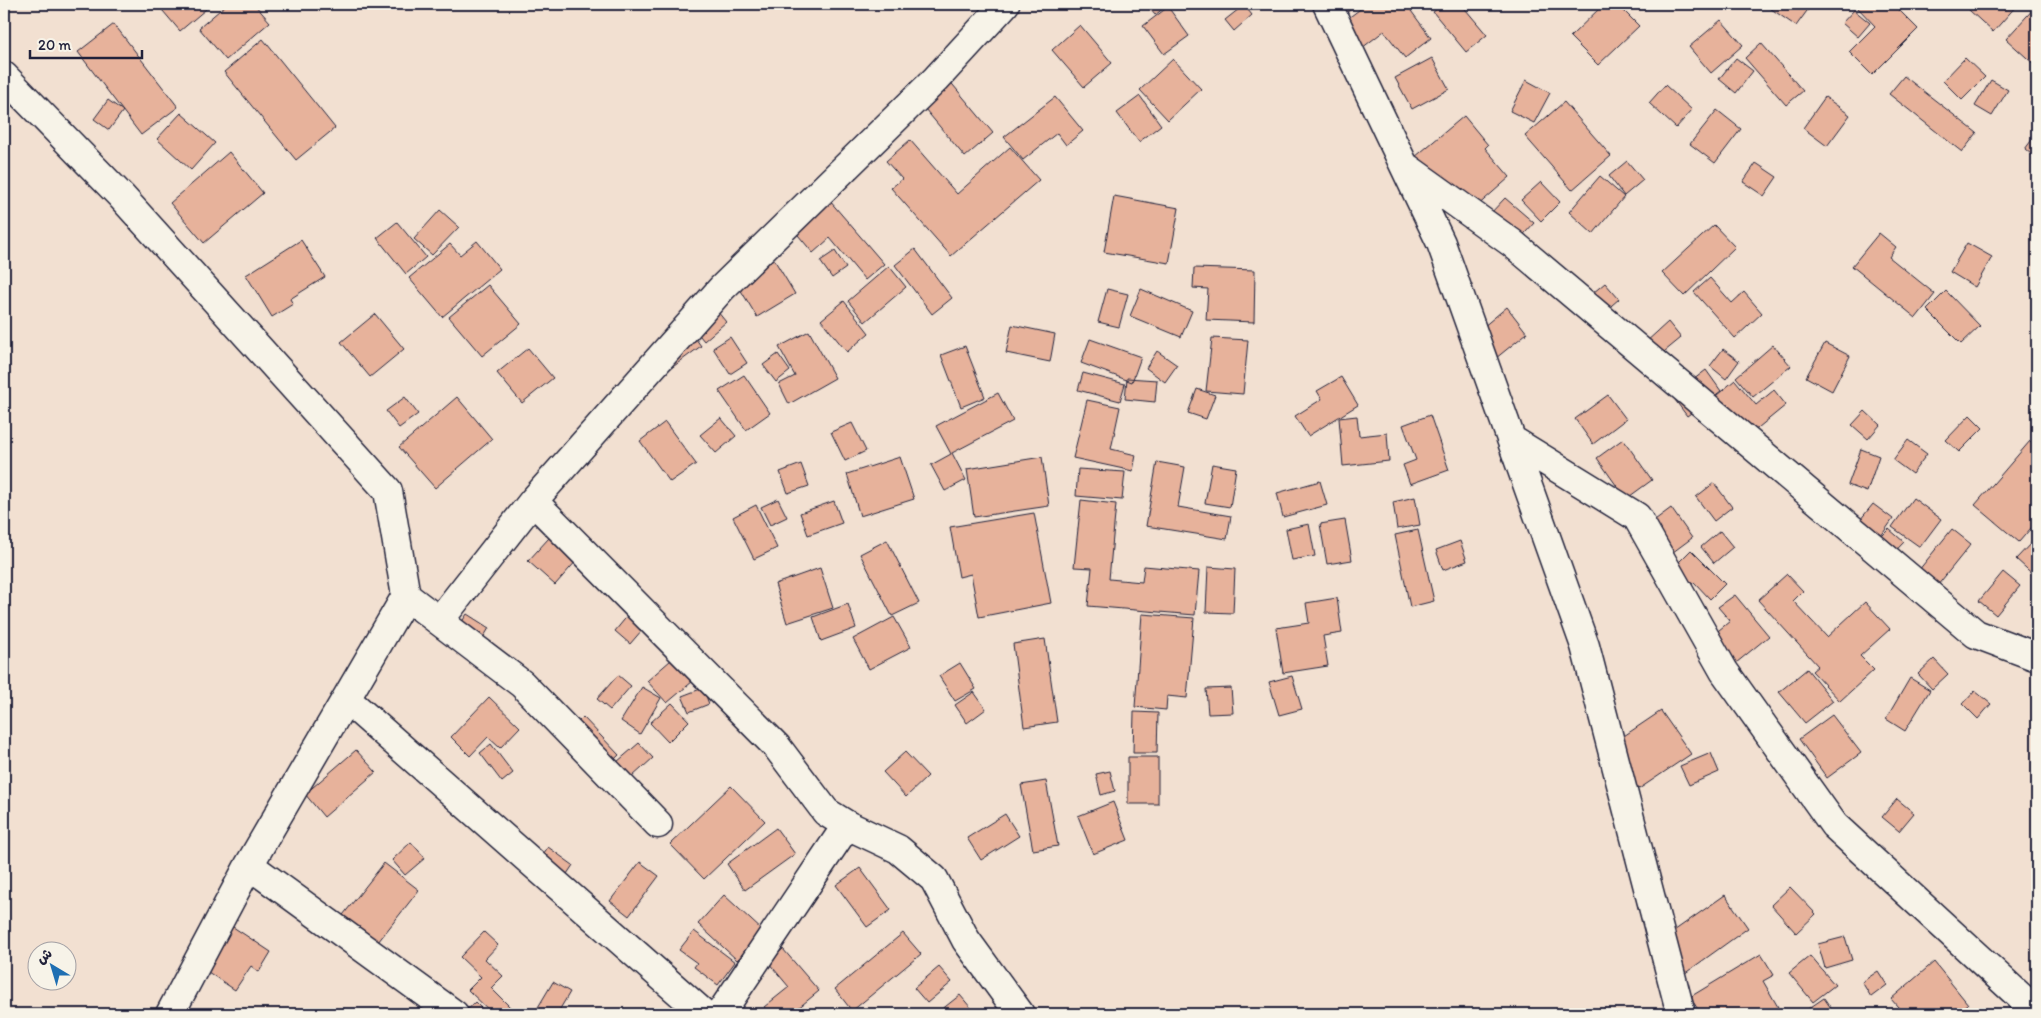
<svg xmlns="http://www.w3.org/2000/svg" width="2041" height="1018" font-family="Itim,'Playpen Sans Arabic',sans-serif">
<rect width="100%" height="100%" fill="#f2e0d1"/>
<filter id="ink" filterUnits="userSpaceOnUse"><feTurbulence type="fractalNoise" baseFrequency=".02" numOctaves="2"/><feDisplacementMap in="SourceGraphic" scale="10" xChannelSelector="R" yChannelSelector="G"/><feConvolveMatrix kernelMatrix="1 2 1 2 8 2 1 2 1" color-interpolation-filters="sRGB"/></filter>
<g filter="url(#ink)">
<!-- building -->
<path fill="#e7b29b" stroke="#22223b" d="M 157,4 L 212,4 L 180,31 Z
M 227,4 L 254,4 L 270,22 L 226,60 L 199,28 Z
M 1146,4 L 1169,4 L 1155,15 Z
M 1333,4 L 1361,4 L 1340,16 Z
M 1367,4 L 1406,4 L 1431,38 L 1405,58 L 1384,31 L 1362,48 L 1343,22 Z
M 1444,4 L 1461,4 L 1487,35 L 1466,52 L 1433,12 Z
M 1604,4 L 1617,4 L 1639,26 L 1598,65 L 1570,37 Z
M 1764,4 L 1812,4 L 1796,26 Z
M 1861,4 L 1893,4 L 1918,29 L 1872,75 L 1849,52 L 1875,26 L 1857,7 Z
M 1975,4 L 2018,4 L 1993,32 L 1969,10 Z
M 1244,5 L 1252,15 L 1234,31 L 1225,20 Z
M 2037,5 L 2037,67 L 2006,39 Z
M 1168,7 L 1189,36 L 1164,54 L 1143,26 Z
M 1854,10 L 1870,23 L 1858,37 L 1842,23 Z
M 1721,20 L 1743,45 L 1711,73 L 1689,47 Z
M 114,24 L 178,107 L 141,135 L 78,52 Z
M 1080,25 L 1112,63 L 1084,87 L 1052,50 Z
M 263,39 L 335,128 L 296,160 L 224,72 Z
M 1761,43 L 1803,91 L 1786,105 L 1745,58 Z
M 1432,58 L 1449,89 L 1412,109 L 1395,78 Z
M 1736,58 L 1753,71 L 1736,93 L 1719,79 Z
M 1965,58 L 1985,77 L 1962,100 L 1943,81 Z
M 1173,59 L 1201,89 L 1168,120 L 1140,90 Z
M 1904,76 L 1977,133 L 1962,152 L 1889,94 Z
M 948,79 L 993,133 L 965,157 L 920,103 Z
M 1526,80 L 1550,93 L 1534,123 L 1510,111 Z
M 1991,80 L 2008,90 L 1992,116 L 1975,106 Z
M 1665,85 L 1692,110 L 1676,128 L 1649,103 Z
M 1140,96 L 1161,125 L 1139,142 L 1117,113 Z
M 1055,97 L 1083,131 L 1066,145 L 1057,133 L 1023,160 L 1004,137 Z
M 1825,97 L 1850,115 L 1827,146 L 1803,128 Z
M 108,100 L 123,111 L 109,130 L 94,119 Z
M 1564,102 L 1611,156 L 1572,190 L 1525,136 Z
M 1717,110 L 1741,129 L 1715,163 L 1690,144 Z
M 181,113 L 215,143 L 191,170 L 157,139 Z
M 1464,116 L 1488,145 L 1485,148 L 1510,177 L 1467,215 L 1409,162 Z
M 2037,133 L 2037,159 L 2025,149 Z
M 910,140 L 957,194 L 1010,147 L 1039,180 L 951,256 L 891,188 L 902,179 L 886,161 Z
M 229,152 L 263,193 L 204,243 L 170,203 Z
M 1627,161 L 1643,180 L 1624,196 L 1609,176 Z
M 1756,163 L 1777,177 L 1764,196 L 1743,182 Z
M 1600,176 L 1624,197 L 1593,234 L 1569,212 Z
M 1541,182 L 1560,202 L 1541,221 L 1521,200 Z
M 823,193 L 884,264 L 865,280 L 830,238 L 813,253 L 788,223 Z
M 1114,196 L 1179,208 L 1169,263 L 1104,252 Z
M 1505,198 L 1534,223 L 1518,241 L 1489,215 Z
M 440,210 L 459,227 L 432,255 L 414,239 Z
M 397,222 L 426,257 L 406,274 L 377,238 Z
M 1714,225 L 1735,247 L 1684,296 L 1662,273 Z
M 1879,233 L 1896,247 L 1889,257 L 1935,294 L 1916,318 L 1852,266 Z
M 301,240 L 325,277 L 290,299 L 293,304 L 272,317 L 246,275 Z
M 477,241 L 500,269 L 442,317 L 409,278 L 450,244 L 460,255 Z
M 1967,243 L 1992,257 L 1975,287 L 1950,272 Z
M 915,249 L 952,298 L 932,314 L 895,265 Z
M 835,251 L 846,268 L 832,278 L 820,261 Z
M 772,256 L 795,294 L 757,317 L 734,279 Z
M 889,266 L 906,287 L 865,322 L 848,301 Z
M 1194,268 L 1255,270 L 1254,322 L 1206,320 L 1208,289 L 1193,288 Z
M 1710,278 L 1732,303 L 1744,292 L 1762,313 L 1735,338 L 1694,292 Z
M 1605,283 L 1619,299 L 1590,324 L 1576,307 Z
M 488,285 L 521,324 L 482,356 L 449,317 Z
M 1107,289 L 1128,294 L 1119,327 L 1098,322 Z
M 1141,289 L 1192,311 L 1181,337 L 1130,316 Z
M 1946,291 L 1980,326 L 1961,344 L 1927,310 Z
M 844,301 L 869,333 L 847,352 L 821,320 Z
M 713,306 L 726,322 L 704,341 L 691,325 Z
M 1507,307 L 1527,333 L 1485,367 L 1465,342 Z
M 375,314 L 404,349 L 370,377 L 341,342 Z
M 1668,322 L 1681,338 L 1659,356 L 1646,342 Z
M 1012,325 L 1055,334 L 1050,362 L 1006,353 Z
M 688,328 L 701,346 L 670,369 L 656,350 Z
M 809,331 L 835,378 L 789,404 L 779,384 L 795,376 L 779,347 Z
M 730,337 L 747,363 L 730,374 L 713,348 Z
M 1212,338 L 1248,340 L 1243,394 L 1206,391 Z
M 1090,339 L 1141,357 L 1132,382 L 1081,363 Z
M 1825,343 L 1850,356 L 1832,391 L 1806,377 Z
M 1773,345 L 1791,366 L 1753,397 L 1736,377 Z
M 965,346 L 985,397 L 961,407 L 941,355 Z
M 528,348 L 553,378 L 522,403 L 497,373 Z
M 1723,349 L 1739,361 L 1726,379 L 1710,366 Z
M 1157,351 L 1177,365 L 1165,382 L 1146,368 Z
M 778,354 L 790,371 L 776,382 L 763,365 Z
M 1706,370 L 1721,391 L 1687,416 L 1672,396 Z
M 1083,373 L 1125,384 L 1120,401 L 1078,390 Z
M 744,375 L 770,413 L 746,430 L 719,391 Z
M 1341,377 L 1358,405 L 1308,436 L 1295,416 L 1322,399 L 1317,391 Z
M 1127,378 L 1157,380 L 1155,402 L 1125,399 Z
M 1735,380 L 1756,405 L 1774,390 L 1786,405 L 1753,432 L 1734,411 L 1714,427 L 1699,410 Z
M 1197,389 L 1215,395 L 1206,419 L 1188,413 Z
M 998,393 L 1013,421 L 952,453 L 966,480 L 945,491 L 931,465 L 951,454 L 936,426 Z
M 1608,395 L 1626,419 L 1593,444 L 1575,419 Z
M 405,397 L 418,414 L 399,428 L 386,411 Z
M 457,397 L 492,439 L 435,488 L 399,447 Z
M 1087,400 L 1120,407 L 1111,449 L 1136,455 L 1133,471 L 1073,458 Z
M 1865,411 L 1880,425 L 1868,439 L 1852,425 Z
M 1430,415 L 1449,470 L 1410,484 L 1403,465 L 1416,460 L 1403,425 Z
M 1970,415 L 1983,428 L 1959,452 L 1946,440 Z
M 1357,416 L 1359,436 L 1387,433 L 1389,461 L 1343,466 L 1339,418 Z
M 721,418 L 736,436 L 716,453 L 700,435 Z
M 665,422 L 696,464 L 670,482 L 640,441 Z
M 852,423 L 866,451 L 845,461 L 831,432 Z
M 1623,439 L 1652,480 L 1626,499 L 1597,458 Z
M 1908,440 L 1927,454 L 1912,474 L 1893,460 Z
M 2030,441 L 2037,447 L 2037,521 L 2019,542 L 1975,505 Z
M 1861,449 L 1879,456 L 1867,492 L 1848,485 Z
M 900,457 L 914,499 L 860,516 L 847,474 Z
M 1042,457 L 1049,506 L 974,517 L 967,469 Z
M 1157,462 L 1185,467 L 1178,507 L 1231,516 L 1227,539 L 1146,526 Z
M 801,464 L 809,486 L 788,493 L 780,472 Z
M 1212,464 L 1236,468 L 1230,507 L 1205,503 Z
M 1078,469 L 1125,472 L 1122,500 L 1076,496 Z
M 1320,481 L 1327,505 L 1283,517 L 1277,493 Z
M 1714,483 L 1732,507 L 1714,521 L 1696,497 Z
M 1415,497 L 1420,525 L 1397,529 L 1393,502 Z
M 1913,498 L 1941,519 L 1920,547 L 1892,527 Z
M 778,499 L 787,517 L 770,525 L 761,507 Z
M 1081,500 L 1116,504 L 1109,579 L 1142,582 L 1144,566 L 1199,571 L 1195,615 L 1088,606 L 1092,568 L 1074,567 Z
M 834,501 L 842,523 L 808,535 L 800,513 Z
M 1873,504 L 1893,519 L 1881,536 L 1860,520 Z
M 756,505 L 777,548 L 754,559 L 733,517 Z
M 1671,508 L 1692,538 L 1657,564 L 1636,534 Z
M 1034,513 L 1051,603 L 979,617 L 971,574 L 959,577 L 950,527 Z
M 1345,520 L 1352,560 L 1327,564 L 1320,524 Z
M 1309,524 L 1315,556 L 1292,560 L 1286,529 Z
M 559,527 L 585,551 L 555,585 L 528,561 Z
M 1889,529 L 1904,542 L 1883,564 L 1868,550 Z
M 1952,529 L 1971,544 L 1929,596 L 1910,581 Z
M 1418,530 L 1434,601 L 1410,607 L 1395,535 Z
M 1720,531 L 1733,547 L 1714,563 L 1701,547 Z
M 887,540 L 919,603 L 892,616 L 860,554 Z
M 1460,541 L 1467,561 L 1443,570 L 1436,550 Z
M 2032,542 L 2037,546 L 2037,578 L 2016,559 Z
M 1691,550 L 1725,584 L 1710,599 L 1694,582 L 1684,593 L 1666,575 Z
M 1208,567 L 1235,569 L 1233,613 L 1206,612 Z
M 820,568 L 833,608 L 787,623 L 775,584 Z
M 2003,572 L 2020,586 L 1996,615 L 1979,601 Z
M 1787,574 L 1803,591 L 1793,601 L 1827,637 L 1865,602 L 1890,629 L 1860,656 L 1874,670 L 1840,701 L 1812,671 L 1818,666 L 1758,600 Z
M 1735,595 L 1769,636 L 1736,663 L 1713,635 L 1730,621 L 1718,607 Z
M 1337,598 L 1342,633 L 1323,636 L 1328,666 L 1283,673 L 1276,628 L 1309,623 L 1306,603 Z
M 638,603 L 654,616 L 630,644 L 615,631 Z
M 848,604 L 856,628 L 821,641 L 813,617 Z
M 467,614 L 489,628 L 476,650 L 453,635 Z
M 1142,614 L 1194,618 L 1187,698 L 1167,696 L 1166,710 L 1135,707 Z
M 894,617 L 911,647 L 869,669 L 853,639 Z
M 1045,639 L 1057,722 L 1024,727 L 1013,644 Z
M 679,653 L 699,676 L 667,703 L 647,681 Z
M 1934,659 L 1948,674 L 1932,689 L 1918,674 Z
M 960,663 L 976,689 L 955,701 L 939,676 Z
M 1807,669 L 1833,701 L 1805,723 L 1779,692 Z
M 618,675 L 631,686 L 610,710 L 597,699 Z
M 1292,676 L 1302,709 L 1279,715 L 1269,682 Z
M 1910,678 L 1930,690 L 1905,731 L 1886,719 Z
M 642,687 L 661,698 L 640,734 L 621,721 Z
M 703,688 L 709,704 L 689,712 L 682,696 Z
M 1231,688 L 1233,713 L 1208,714 L 1206,689 Z
M 1975,691 L 1991,704 L 1978,719 L 1963,704 Z
M 974,692 L 986,709 L 967,723 L 955,705 Z
M 489,697 L 520,727 L 500,748 L 488,737 L 470,756 L 451,737 Z
M 672,703 L 689,721 L 668,742 L 650,723 Z
M 1661,711 L 1691,754 L 1639,789 L 1609,746 Z
M 1134,712 L 1158,713 L 1157,753 L 1133,753 Z
M 1832,715 L 1861,753 L 1827,778 L 1799,739 Z
M 583,717 L 619,755 L 604,769 L 568,732 Z
M 639,743 L 653,758 L 632,777 L 617,762 Z
M 491,744 L 513,773 L 502,782 L 480,753 Z
M 356,750 L 376,772 L 324,817 L 305,794 Z
M 905,752 L 928,776 L 906,797 L 883,772 Z
M 1711,753 L 1719,772 L 1689,785 L 1680,766 Z
M 1128,757 L 1158,757 L 1158,804 L 1128,804 Z
M 1110,771 L 1115,791 L 1101,795 L 1096,774 Z
M 1046,781 L 1058,846 L 1033,850 L 1021,785 Z
M 731,786 L 765,821 L 704,879 L 670,844 Z
M 1897,799 L 1914,813 L 1899,831 L 1882,817 Z
M 1113,802 L 1128,840 L 1093,854 L 1078,816 Z
M 1005,814 L 1019,836 L 981,860 L 967,838 Z
M 776,828 L 795,854 L 745,890 L 727,864 Z
M 411,842 L 425,858 L 405,875 L 392,860 Z
M 548,847 L 573,865 L 559,886 L 533,869 Z
M 640,862 L 659,876 L 629,916 L 610,901 Z
M 384,863 L 419,890 L 367,956 L 332,929 Z
M 860,868 L 891,910 L 867,927 L 836,885 Z
M 1790,887 L 1816,914 L 1796,933 L 1771,905 Z
M 724,895 L 764,932 L 737,960 L 698,924 Z
M 1725,895 L 1748,928 L 1684,974 L 1661,940 Z
M 230,925 L 271,952 L 259,972 L 251,966 L 235,990 L 202,968 Z
M 694,931 L 735,962 L 718,985 L 694,967 L 697,963 L 679,950 Z
M 484,932 L 498,945 L 485,959 L 503,976 L 491,988 L 513,1010 L 508,1014 L 493,1014 L 468,990 L 481,977 L 460,957 Z
M 903,933 L 921,954 L 852,1011 L 835,989 Z
M 1845,937 L 1852,960 L 1825,968 L 1818,944 Z
M 783,949 L 819,991 L 791,1014 L 770,1014 L 764,1007 L 789,987 L 768,962 Z
M 1761,954 L 1774,975 L 1763,981 L 1778,1007 L 1765,1014 L 1701,1014 L 1690,997 Z
M 1810,956 L 1835,985 L 1813,1002 L 1789,973 Z
M 1934,962 L 1968,1004 L 1956,1014 L 1904,1014 L 1891,999 Z
M 939,967 L 952,982 L 927,1003 L 914,988 Z
M 1878,971 L 1887,985 L 1871,997 L 1862,982 Z
M 553,982 L 570,992 L 557,1014 L 534,1014 Z
M 960,995 L 976,1014 L 936,1014 Z
M 1824,998 L 1835,1014 L 1808,1014 L 1805,1011 Z
M 475,1002 L 487,1014 L 464,1014 Z"/>
<g fill="none" stroke-linecap="round" stroke-linejoin="round">
<!-- minor casing -->
<g stroke="#22223b" stroke-width="31">
<path id="minor" d="M 1327,4 L 1441,243 L 1585,646 L 1681,1014
M 4,76 L 121,196 L 388,491 L 406,596 L 249,865 L 170,1014
M 1406,167 L 1512,243 L 1976,634 L 2037,657
M 1512,440 L 1637,517 L 1724,671 L 1834,825 L 2037,1012
M 533,501 L 777,747 L 826,812 L 847,825 L 898,849 L 934,879 L 966,940 L 1020,1014
M 406,596 L 522,684 L 658,824
M 439,621 L 533,501 L 722,288 L 936,79 L 1005,4
M 346,699 L 704,1014
M 249,865 L 454,1014
M 720,1014 L 847,825"/>
</g>
<!-- minor -->
<use href="#minor" stroke="#f7f3e8" stroke-width="28"/>
</g>
</g>
<!-- margin -->
<rect width="2041" height="1018" fill="none" stroke="#f7f3e8" stroke-width="20"/>
<rect x="10" y="10" width="2021" height="998" fill="none" stroke="#22223b" stroke-width="2" filter="url(#ink)"/>
<!-- north arrow -->
<g transform="translate(52 966) rotate(322)"><circle r="24" fill="#f7f3e8" stroke="#a29fa3"/>
<path d="M0-4L9 19L0 12L-9 19Z" fill="#1f6fb2"/>
<text y="-8" font-size="14" font-weight="bold" text-anchor="middle" fill="#22223b">ش</text>
</g>
<!-- scale -->
<path d="M30 50v8h112v-8" fill="none" stroke="#22223b" stroke-width="2.5"/>
<text x="38" y="50" font-size="15" fill="#22223b" stroke="#f7f3e8" stroke-width="4" paint-order="stroke">20 m</text>
</svg>
